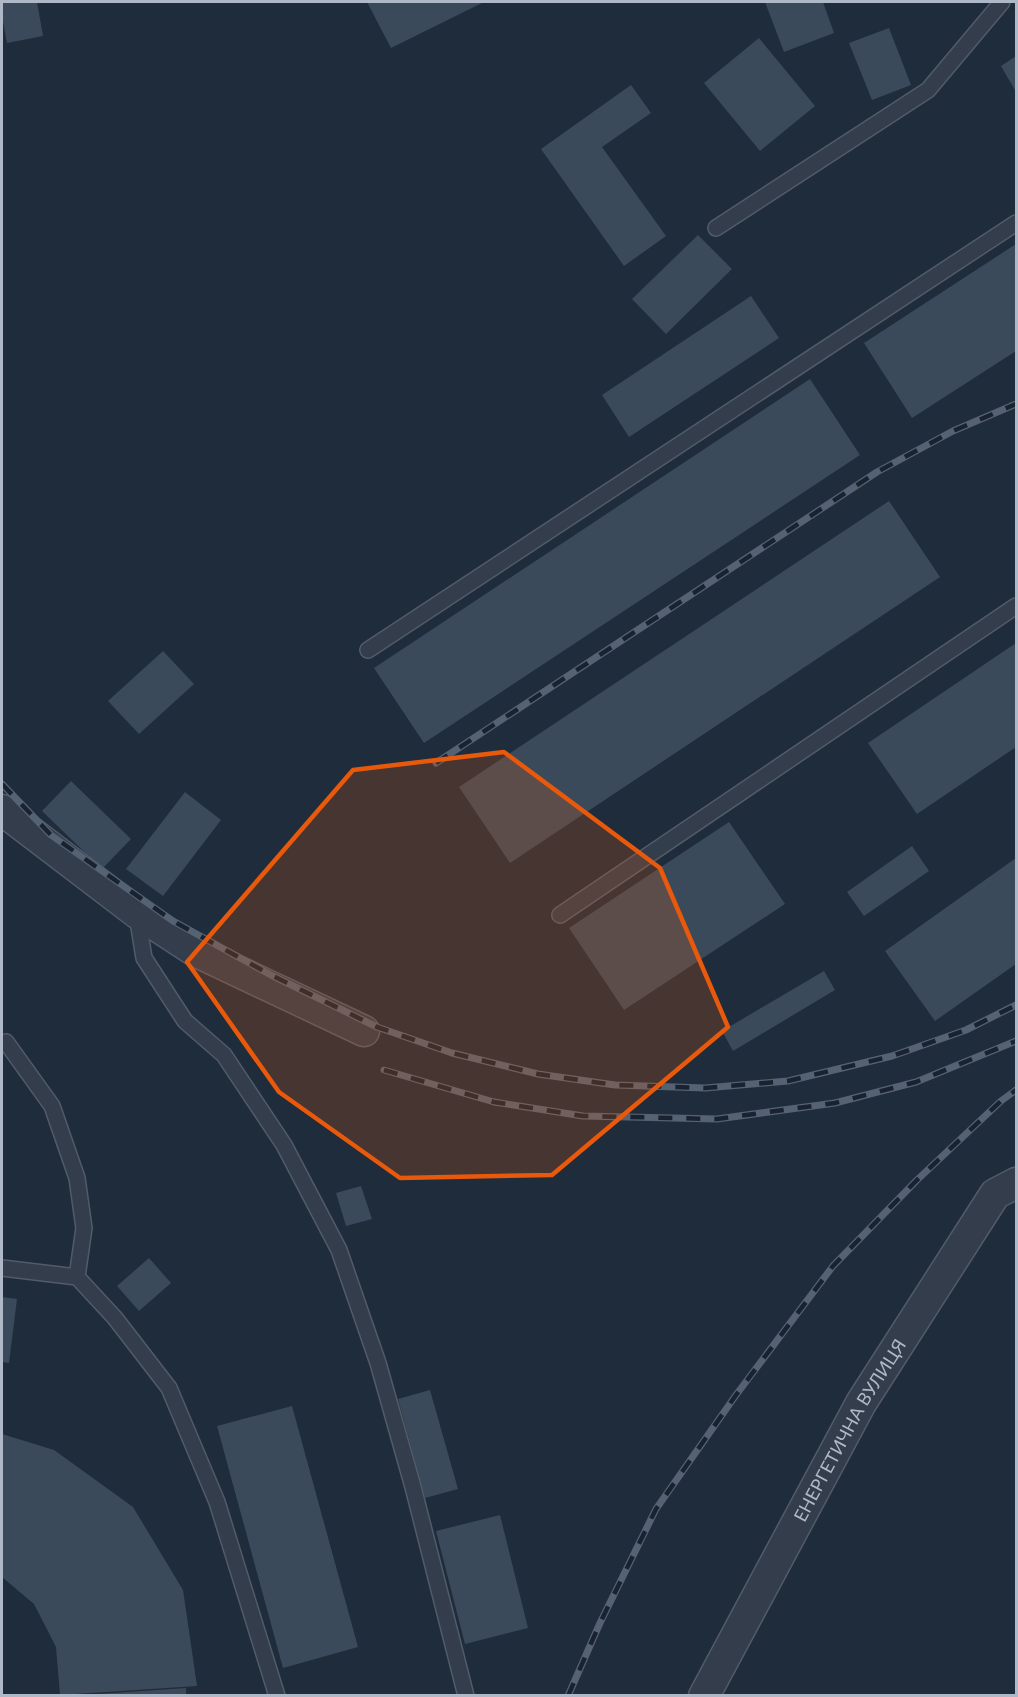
<svg xmlns="http://www.w3.org/2000/svg" width="1018" height="1697" font-family="Lato,sans-serif">
<rect width="100%" height="100%" fill="#1f2c3b"/>
<!-- building -->
<path fill="#3b4a5b" d="M 2,2 L 37,2 L 43,36 L 7,43 L 2,16 Z
M 367,2 L 484,2 L 391,48 Z
M 765,2 L 823,2 L 834,33 L 784,52 Z
M 889,28 L 911,85 L 872,100 L 849,43 Z
M 759,38 L 815,106 L 760,151 L 704,83 Z
M 1016,56 L 1016,92 L 1001,66 Z
M 631,85 L 651,113 L 602,147 L 666,236 L 624,266 L 541,149 Z
M 698,235 L 732,269 L 666,334 L 632,299 Z
M 1016,244 L 1016,351 L 912,418 L 864,343 Z
M 751,296 L 779,338 L 629,437 L 602,395 Z
M 810,379 L 860,455 L 424,743 L 374,668 Z
M 889,501 L 940,577 L 510,863 L 459,787 Z
M 1016,643 L 1016,747 L 917,814 L 868,743 Z
M 163,651 L 194,684 L 139,734 L 108,701 Z
M 71,781 L 131,839 L 102,869 L 42,811 Z
M 185,792 L 221,820 L 163,896 L 126,869 Z
M 729,822 L 785,904 L 624,1010 L 569,928 Z
M 912,846 L 929,871 L 864,916 L 847,892 Z
M 1016,858 L 1016,964 L 935,1021 L 885,951 Z
M 824,971 L 835,990 L 733,1051 L 722,1031 Z
M 361,1186 L 372,1219 L 346,1226 L 336,1193 Z
M 149,1258 L 171,1283 L 139,1311 L 117,1286 Z
M 2,1297 L 17,1299 L 9,1363 L 2,1362 Z
M 430,1390 L 458,1489 L 425,1498 L 398,1399 Z
M 292,1406 L 358,1647 L 283,1668 L 217,1426 Z
M 2,1434 L 54,1450 L 133,1507 L 183,1590 L 197,1686 L 60,1695 L 56,1647 L 34,1604 L 2,1577 Z
M 500,1515 L 528,1628 L 465,1644 L 436,1531 Z
M 186,1688 L 186,1696 L 98,1696 L 98,1694 Z"/>
<g fill="none" stroke-linecap="round" stroke-linejoin="round">
<!-- lane casing -->
<g stroke="#515b69" stroke-width="18">
<path id="lane" d="M 716,228 L 928,90 L 1002,2
M 368,650 L 1016,223
M 137,915 L 144,958 L 185,1021 L 224,1055 L 284,1145 L 339,1250 L 378,1363 L 413,1487 L 466,1696
M 560,915 L 1016,606
M 6,1042 L 52,1106 L 77,1178 L 84,1228 L 77,1277
M 2,1268 L 77,1277 L 115,1318 L 169,1388 L 217,1502 L 277,1696"/>
</g>
<!-- street casing -->
<g stroke="#515b69" stroke-width="33">
<g id="street">
<path d="M 2,810 L 137,913 L 195,951 L 364,1031"/>
<path id="s1" d="M 704,1696 L 861,1403 L 995,1194 L 1016,1183"/>
</g>
</g>
<!-- lane -->
<use href="#lane" stroke="#333d4b" stroke-width="15"/>
<!-- street -->
<use href="#street" stroke="#333d4b" stroke-width="30"/>
<!-- rail casing -->
<g stroke="#556273" stroke-width="7">
<path id="rail" d="M 436,763 L 877,472 L 953,431 L 1016,404
M 2,784 L 51,835 L 173,921 L 271,975 L 377,1027 L 452,1053 L 538,1074 L 615,1085 L 705,1088 L 788,1081 L 892,1056 L 966,1030 L 1016,1005
M 384,1070 L 494,1102 L 583,1116 L 717,1119 L 835,1103 L 916,1082 L 1016,1041
M 568,1696 L 600,1623 L 656,1509 L 736,1395 L 833,1266 L 917,1180 L 1001,1101 L 1016,1090"/>
</g>
<!-- rail -->
<use href="#rail" stroke="#192330" stroke-width="4.5" stroke-dasharray="14" stroke-linecap="butt"/>
</g>
<!-- marked area -->
<path fill="#e8590c" fill-opacity="0.2" stroke="#e8590c" stroke-width="4.5" stroke-linejoin="round" d="M 504,752 L 660,868 L 728,1027 L 552,1175 L 400,1178 L 279,1092 L 187,962 L 353,770 Z"/>
<g text-anchor="middle" dominant-baseline="central" stroke-width="5" stroke-linejoin="round" paint-order="stroke">
<!-- street labels -->
<g font-size="18" fill="#aeb8c7" stroke="#192330">
<text stroke="none"><textPath href="#s1" startOffset="303">ЕНЕРГЕТИЧНА ВУЛИЦЯ</textPath></text>
</g>
</g>
<!-- border -->
<rect width="1018" height="1697" fill="none" stroke="#aeb8c7" stroke-width="6"/>
</svg>
